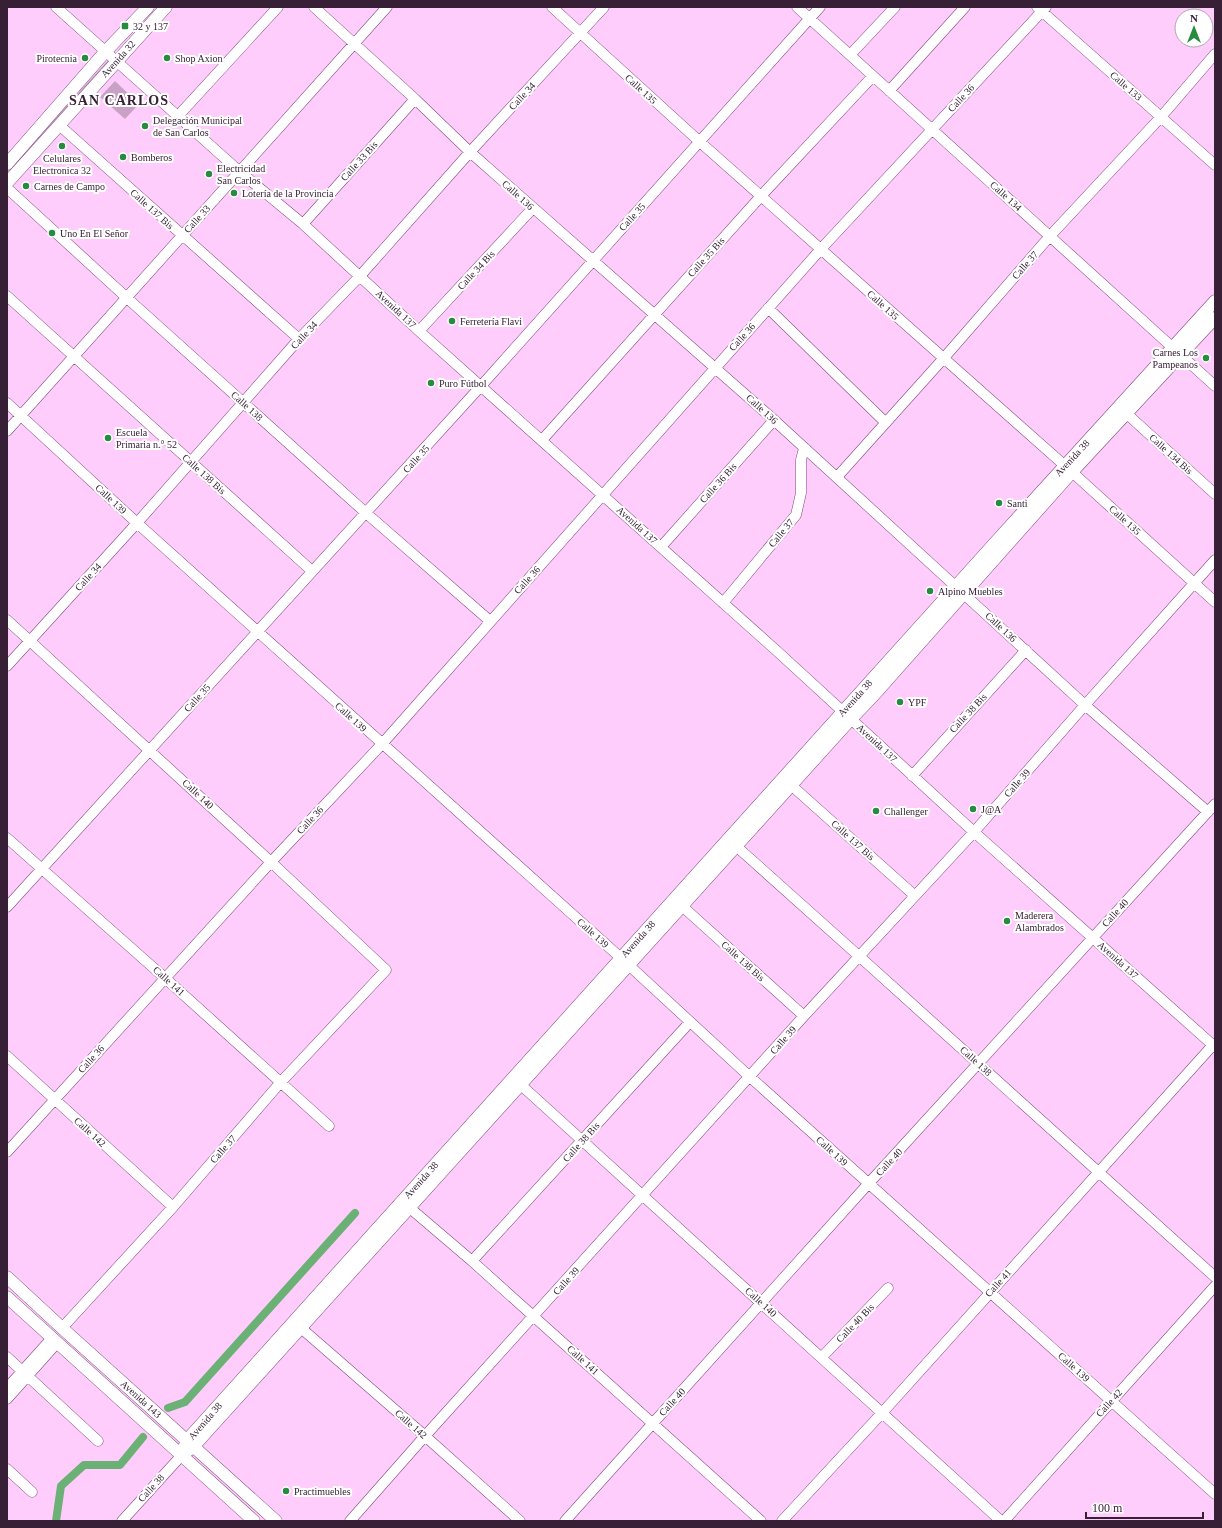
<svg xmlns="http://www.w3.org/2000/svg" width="1222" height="1528" font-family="Georgia,serif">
<rect width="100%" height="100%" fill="#fecdfc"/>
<!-- green -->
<path fill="#c9a1c7" d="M 110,58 L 111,59 L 9,172 L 8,170 Z
M 115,81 L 139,104 L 125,119 L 100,97 Z"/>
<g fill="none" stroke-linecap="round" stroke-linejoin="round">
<!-- canal -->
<path stroke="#6bb074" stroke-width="8" d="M 168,1408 L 185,1402 L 355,1213
M 56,1521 L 61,1486 L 84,1465 L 120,1465 L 143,1437"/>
<!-- minor casing -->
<g stroke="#804a7f" stroke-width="11">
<path id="minor" d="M 56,7 L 239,171 L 303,224 L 419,331 L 778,652 L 974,832 L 1215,1047
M 314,7 L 415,99 L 470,152 L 774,420 L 1085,705 L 1208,812
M 552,7 L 700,142 L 1072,472 L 1215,602
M 797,7 L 1215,386
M 1037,7 L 1215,165
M 850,55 L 895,7
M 889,91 L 965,7
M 178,116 L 278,7
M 59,125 L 299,339
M 7,188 L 127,298 L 366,513 L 490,621
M 303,224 L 415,99
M 7,296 L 312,571
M 768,308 L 885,422
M 419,331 L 533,208
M 7,403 L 137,523 L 621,958 L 750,1077 L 1215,1494
M 1127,414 L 1215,494
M 7,431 L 387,7
M 542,440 L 761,196 L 873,76
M 837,477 L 943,359 L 1050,236 L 1161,117 L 1215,54
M 661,547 L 774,420
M 723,603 L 796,515 L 801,493 L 801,460 L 803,452 L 806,449
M 7,620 L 271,862 L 386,970 L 280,1083 L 173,1207 L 62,1328
M 7,666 L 137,523 L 299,339 L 360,276 L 470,152 L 604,7
M 912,776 L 1026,650
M 791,785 L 914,895
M 7,838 L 165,978 L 329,1126
M 736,846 L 860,957 L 1215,1277
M 682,906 L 804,1016
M 7,907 L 481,386 L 820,7
M 7,1056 L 173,1207
M 521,1085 L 1001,1521
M 7,1152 L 271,862 L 382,744 L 820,250 L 1046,7
M 404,1203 L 472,1261 L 761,1521
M 472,1261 L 690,1022
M 301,1328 L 425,1436 L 520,1521
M 7,1357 L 98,1441
M 822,1357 L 888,1288
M 7,1388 L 52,1338
M 7,1399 L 57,1343
M 7,1469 L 32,1492
M 122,1521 L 181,1456
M 350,1521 L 425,1436 L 804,1016 L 974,832 L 1085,705 L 1215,560
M 565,1521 L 869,1183 L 1215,804
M 782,1521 L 882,1413 L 1213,1045
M 1004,1521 L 1215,1286"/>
</g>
<!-- major casing -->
<g stroke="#804a7f" stroke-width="13">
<path id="major" d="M 7,164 L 105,52 L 148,7
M 7,183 L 166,7
M 7,1277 L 62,1328 L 276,1521
M 7,1297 L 254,1521
M 181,1456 L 187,1440 L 1001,536 L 1215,301
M 181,1456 L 194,1446 L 851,719 L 874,695 L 1072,472 L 1215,318"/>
</g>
<!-- minor -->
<use href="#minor" stroke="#fff" stroke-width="10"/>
<!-- major -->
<use href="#major" stroke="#fff" stroke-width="12"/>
</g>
<!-- markers -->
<g fill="#278b40" stroke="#fff" stroke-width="1.5">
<rect x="121" y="22" width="8" height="8" rx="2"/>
<circle cx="85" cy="58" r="4"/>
<circle cx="167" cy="58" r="4"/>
<circle cx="145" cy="126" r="4"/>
<circle cx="62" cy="146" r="4"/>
<circle cx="123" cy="157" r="4"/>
<circle cx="209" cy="174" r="4"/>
<circle cx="26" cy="186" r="4"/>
<circle cx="234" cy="193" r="4"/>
<circle cx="52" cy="233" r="4"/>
<circle cx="452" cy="321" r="4"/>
<circle cx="1206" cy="358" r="4"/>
<circle cx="431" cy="383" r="4"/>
<circle cx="108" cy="438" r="4"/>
<circle cx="999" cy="503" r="4"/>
<circle cx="930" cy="591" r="4"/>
<circle cx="900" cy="702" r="4"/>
<circle cx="973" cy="809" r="4"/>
<circle cx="876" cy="811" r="4"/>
<circle cx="1007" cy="921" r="4"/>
<circle cx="286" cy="1491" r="4"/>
</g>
<g text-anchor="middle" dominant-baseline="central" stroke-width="4" stroke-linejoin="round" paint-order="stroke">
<!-- poi labels -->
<g font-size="10" fill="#372036" stroke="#fff" text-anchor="start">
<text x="133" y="26">32 y 137</text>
<text x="77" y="58" text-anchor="end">Pirotecnia</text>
<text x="175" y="58">Shop Axion</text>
<text x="153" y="120">Delegación Municipal<tspan x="153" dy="12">de San Carlos</tspan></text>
<text x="131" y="157">Bomberos</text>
<text x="62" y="158" text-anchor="middle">Celulares<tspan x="62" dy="12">Electronica 32</tspan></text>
<text x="217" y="168">Electricidad<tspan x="217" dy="12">San Carlos</tspan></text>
<text x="34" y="186">Carnes de Campo</text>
<text x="242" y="193">Lotería de la Provincia</text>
<text x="60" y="233">Uno En El Señor</text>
<text x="460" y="321">Ferretería Flavi</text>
<text x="1198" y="352" text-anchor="end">Carnes Los<tspan x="1198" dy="12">Pampeanos</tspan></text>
<text x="439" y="383">Puro Fútbol</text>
<text x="116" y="432">Escuela<tspan x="116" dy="12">Primaria n.° 52</tspan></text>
<text x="1007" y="503">Santi</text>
<text x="938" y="591">Alpino Muebles</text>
<text x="908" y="702">YPF</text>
<text x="981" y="809">J@A</text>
<text x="884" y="811">Challenger</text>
<text x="1015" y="915">Maderera<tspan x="1015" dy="12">Alambrados</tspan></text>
<text x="294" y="1491">Practimuebles</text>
</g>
<!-- street labels -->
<g font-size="10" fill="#372036" stroke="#fff">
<text transform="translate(118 59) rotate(-48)">Avenida 32</text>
<text transform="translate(1126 86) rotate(41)">Calle 133</text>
<text transform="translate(641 89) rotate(42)">Calle 135</text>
<text transform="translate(522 96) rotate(-47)">Calle 34</text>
<text transform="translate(961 98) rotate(-47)">Calle 36</text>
<text transform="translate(359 161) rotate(-48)">Calle 33 Bis</text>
<text transform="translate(518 195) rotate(42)">Calle 136</text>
<text transform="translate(1006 196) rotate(42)">Calle 134</text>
<text transform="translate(152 209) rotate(42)">Calle 137 Bis</text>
<text transform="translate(632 217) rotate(-48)">Calle 35</text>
<text transform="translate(197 219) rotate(-48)">Calle 33</text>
<text transform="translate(706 257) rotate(-48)">Calle 35 Bis</text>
<text transform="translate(1025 265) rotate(-49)">Calle 37</text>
<text transform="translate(476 270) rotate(-47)">Calle 34 Bis</text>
<text transform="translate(883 305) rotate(42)">Calle 135</text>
<text transform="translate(396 309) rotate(43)">Avenida 137</text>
<text transform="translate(304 335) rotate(-47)">Calle 34</text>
<text transform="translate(742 337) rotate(-48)">Calle 36</text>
<text transform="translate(247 406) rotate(42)">Calle 138</text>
<text transform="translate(762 409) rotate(42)">Calle 136</text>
<text transform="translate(1171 454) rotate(42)">Calle 134 Bis</text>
<text transform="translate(1072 458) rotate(-47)">Avenida 38</text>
<text transform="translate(416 459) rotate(-48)">Calle 35</text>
<text transform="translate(204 474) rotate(42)">Calle 138 Bis</text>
<text transform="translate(718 483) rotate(-48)">Calle 36 Bis</text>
<text transform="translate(111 499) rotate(43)">Calle 139</text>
<text transform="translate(1125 520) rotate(42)">Calle 135</text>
<text transform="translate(637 525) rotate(42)">Avenida 137</text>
<text transform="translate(781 533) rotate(-50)">Calle 37</text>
<text transform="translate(88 577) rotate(-48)">Calle 34</text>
<text transform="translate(527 580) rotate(-48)">Calle 36</text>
<text transform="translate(1001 627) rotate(43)">Calle 136</text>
<text transform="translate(197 698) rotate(-48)">Calle 35</text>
<text transform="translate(855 698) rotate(-48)">Avenida 38</text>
<text transform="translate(968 713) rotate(-47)">Calle 38 Bis</text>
<text transform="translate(351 717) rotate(42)">Calle 139</text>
<text transform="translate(877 743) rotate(43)">Avenida 137</text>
<text transform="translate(1017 783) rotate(-49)">Calle 39</text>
<text transform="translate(198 794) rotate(43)">Calle 140</text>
<text transform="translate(310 820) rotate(-47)">Calle 36</text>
<text transform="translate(853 840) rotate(42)">Calle 137 Bis</text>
<text transform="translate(1115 913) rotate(-48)">Calle 40</text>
<text transform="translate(593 933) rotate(42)">Calle 139</text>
<text transform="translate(638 939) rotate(-48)">Avenida 38</text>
<text transform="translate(1118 960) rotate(42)">Avenida 137</text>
<text transform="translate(743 961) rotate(42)">Calle 138 Bis</text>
<text transform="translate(169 981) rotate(42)">Calle 141</text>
<text transform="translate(783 1040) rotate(-49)">Calle 39</text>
<text transform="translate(91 1059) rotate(-48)">Calle 36</text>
<text transform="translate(976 1061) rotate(42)">Calle 138</text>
<text transform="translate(90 1132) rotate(42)">Calle 142</text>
<text transform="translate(581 1142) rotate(-48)">Calle 38 Bis</text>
<text transform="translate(223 1149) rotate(-49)">Calle 37</text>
<text transform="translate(832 1151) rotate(42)">Calle 139</text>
<text transform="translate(889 1162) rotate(-47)">Calle 40</text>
<text transform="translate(421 1180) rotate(-48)">Avenida 38</text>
<text transform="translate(566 1281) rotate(-48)">Calle 39</text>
<text transform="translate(998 1283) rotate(-48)">Calle 41</text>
<text transform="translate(761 1302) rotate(42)">Calle 140</text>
<text transform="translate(855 1323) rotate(-46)">Calle 40 Bis</text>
<text transform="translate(583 1360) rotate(42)">Calle 141</text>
<text transform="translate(1074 1367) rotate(42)">Calle 139</text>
<text transform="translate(141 1399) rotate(42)">Avenida 143</text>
<text transform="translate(672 1402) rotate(-48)">Calle 40</text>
<text transform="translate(1109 1403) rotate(-48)">Calle 42</text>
<text transform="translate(205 1421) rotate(-49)">Avenida 38</text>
<text transform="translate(411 1424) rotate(41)">Calle 142</text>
<text transform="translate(151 1488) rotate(-48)">Calle 38</text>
</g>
<!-- district labels -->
<g font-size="14" font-weight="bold" letter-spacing="1" fill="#372036" stroke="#fff">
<text x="119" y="100">SAN CARLOS</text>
</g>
</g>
<!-- border -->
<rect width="1222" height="1528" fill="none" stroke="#372036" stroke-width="16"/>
<!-- north arrow -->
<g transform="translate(1194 28)"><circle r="19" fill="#ffffff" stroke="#afa6af"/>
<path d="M0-3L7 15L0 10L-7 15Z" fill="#278b40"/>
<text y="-6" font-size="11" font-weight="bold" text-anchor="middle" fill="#372036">N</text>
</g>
<!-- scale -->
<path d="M1086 1512v6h117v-6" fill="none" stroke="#372036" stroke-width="2"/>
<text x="1092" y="1512" font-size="12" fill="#372036" stroke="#ffffff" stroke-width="3" paint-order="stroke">100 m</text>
</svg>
